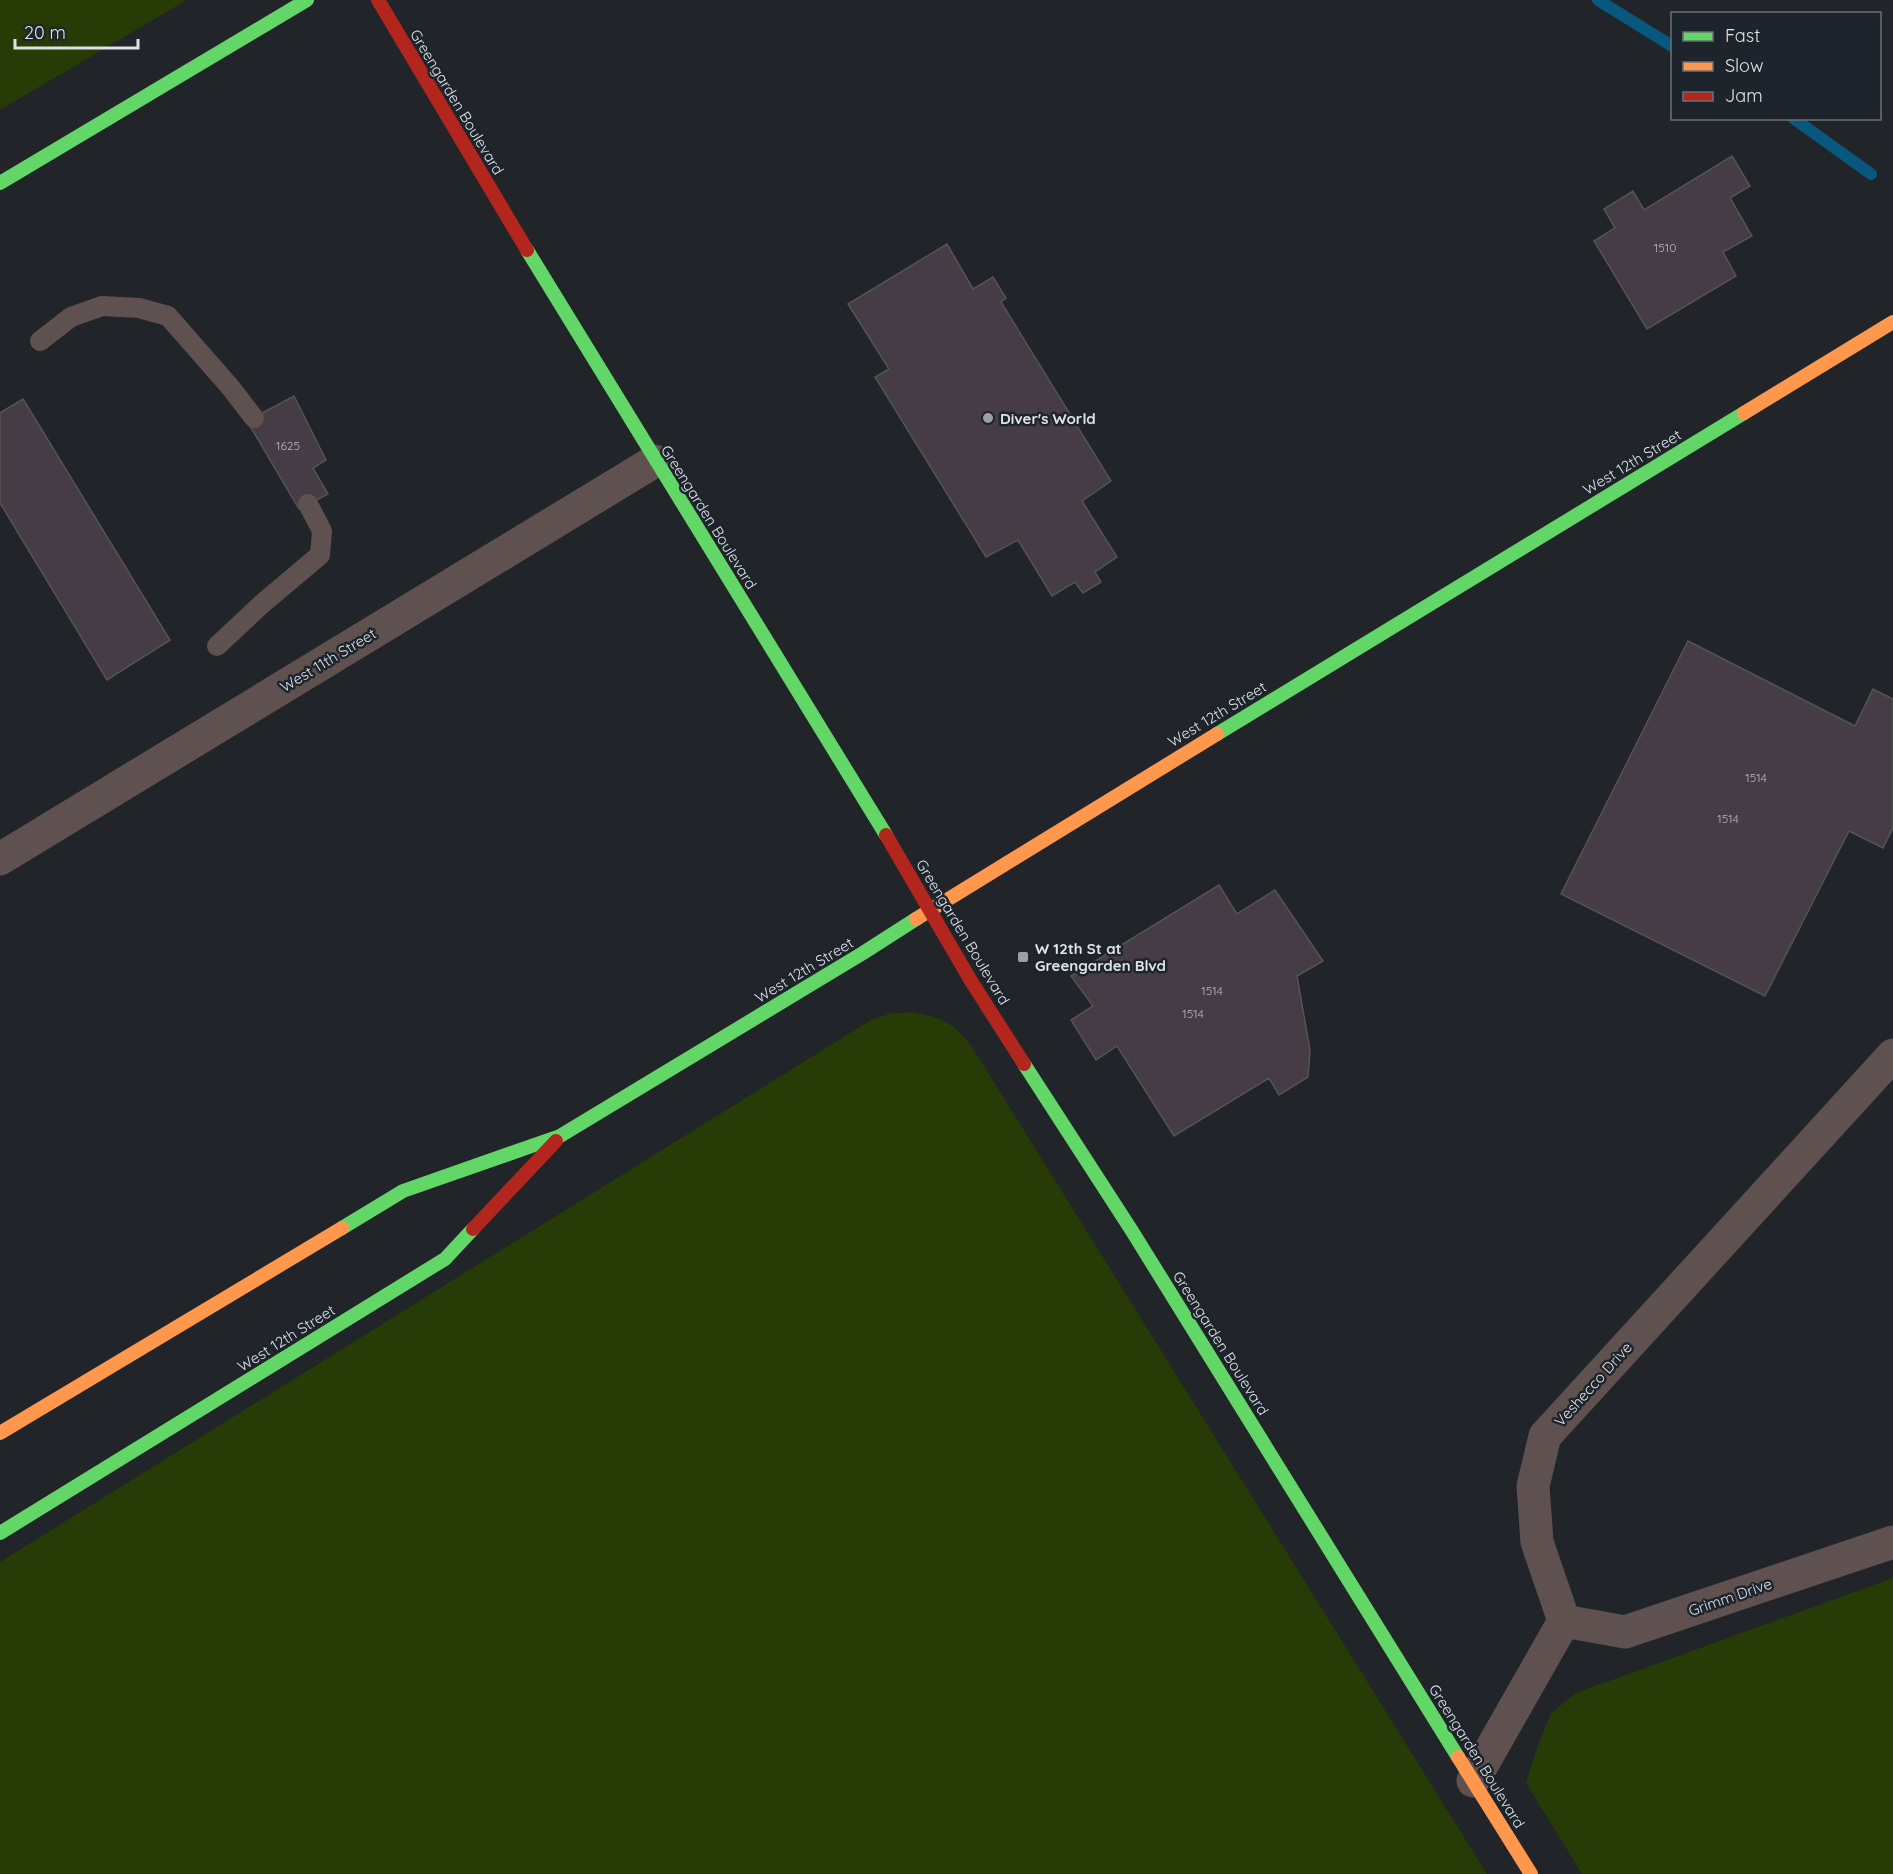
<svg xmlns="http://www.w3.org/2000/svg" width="1893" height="1874" font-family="Quicksand,sans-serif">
<rect width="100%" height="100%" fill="#212428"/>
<!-- green -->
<path fill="#273b06" d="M 0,0 L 187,0 L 0,110 Z
M 911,1012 C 943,1018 952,1021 972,1047 L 1487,1874 L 0,1874 L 0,1562 L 871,1020 L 889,1014 Z
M 1893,1578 L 1893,1874 L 1582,1874 L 1526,1783 L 1537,1748 L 1551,1713 L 1576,1693 Z"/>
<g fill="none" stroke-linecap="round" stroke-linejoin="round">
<!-- stream -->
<path stroke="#08587e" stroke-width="12" d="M 1598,0 L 1672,46
M 1793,118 L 1871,174"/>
</g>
<!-- building -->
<path fill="#463c46" stroke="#545356" stroke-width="1.5" d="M 1732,156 L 1750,186 L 1730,198 L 1752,236 L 1723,252 L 1736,276 L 1647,329 L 1594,241 L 1615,228 L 1604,209 L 1633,191 L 1644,210 Z
M 947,244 L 973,289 L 993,277 L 1006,298 L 1001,302 L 1111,481 L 1082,501 L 1117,557 L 1095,572 L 1101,582 L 1083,593 L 1075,582 L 1052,596 L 1018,540 L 986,557 L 875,377 L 889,369 L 848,304 Z
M 294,396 L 326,460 L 313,468 L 328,494 L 299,509 L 247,421 Z
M 23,399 L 170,640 L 107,680 L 0,503 L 0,413 Z
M 1688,641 L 1855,726 L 1873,689 L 1893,699 L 1893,828 L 1883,848 L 1849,831 L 1765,996 L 1561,894 Z
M 1219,885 L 1237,914 L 1275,890 L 1323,961 L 1297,976 L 1310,1050 L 1308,1077 L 1279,1095 L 1269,1078 L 1174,1136 L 1117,1046 L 1096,1060 L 1071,1020 L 1093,1006 L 1071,976 Z"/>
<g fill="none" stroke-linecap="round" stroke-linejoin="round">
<!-- lane -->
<path stroke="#5e514f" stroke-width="20" d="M 40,341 L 71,317 L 102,306 L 139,308 L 168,316 L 231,388 L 254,418
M 217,646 L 263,603 L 320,555 L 322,531 L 308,504"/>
<!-- street -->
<path stroke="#5e514f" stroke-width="33" d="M 0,859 L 655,461
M 1564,1621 L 1625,1632 L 1893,1542
M 1473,1781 L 1564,1621 L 1537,1542 L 1533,1486 L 1545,1436 L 1893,1055"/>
<!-- fast -->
<path stroke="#63d668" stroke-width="14" d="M 0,183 L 307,0
M 527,250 L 886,835
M 1217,734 L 1744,413
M 1024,1064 L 1132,1231 L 1458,1757
M 342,1228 L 403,1191 L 560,1136 L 863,953 L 916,919
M 0,1533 L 445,1259 L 473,1229"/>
<!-- slow -->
<path stroke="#ff974d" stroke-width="14" d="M 1744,413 L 1893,322
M 916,919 L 1217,734
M 0,1433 L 342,1228
M 1458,1757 L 1531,1874"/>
<!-- jam -->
<path stroke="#b3261e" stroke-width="14" d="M 378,0 L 527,250
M 886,835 L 971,981 L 1024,1064
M 473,1229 L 556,1141"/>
</g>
<!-- markers -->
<g fill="#9ca0a4" stroke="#1e242b" stroke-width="2">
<circle cx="988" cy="418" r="6"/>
<rect x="1017" y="951" width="12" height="12" rx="3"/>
</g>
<g text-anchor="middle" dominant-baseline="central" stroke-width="5" stroke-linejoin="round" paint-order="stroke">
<!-- number labels -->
<g font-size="12" fill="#b8b8bf">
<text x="1665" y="247">1510</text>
<text x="288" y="445">1625</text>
<text x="1756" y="777">1514</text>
<text x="1728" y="818">1514</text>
<text x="1212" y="990">1514</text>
<text x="1193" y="1013">1514</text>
</g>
<!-- street labels -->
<g font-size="15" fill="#dee2e7" stroke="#1e242b">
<text transform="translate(457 102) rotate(59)">Greengarden Boulevard</text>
<text transform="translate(1632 462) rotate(-31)">West 12th Street</text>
<text transform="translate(709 517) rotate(58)">Greengarden Boulevard</text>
<text transform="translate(328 660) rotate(-31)">West 11th Street</text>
<text transform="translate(1217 714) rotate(-31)">West 12th Street</text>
<text transform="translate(963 932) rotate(59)">Greengarden Boulevard</text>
<text transform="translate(804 970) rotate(-31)">West 12th Street</text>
<text transform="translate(286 1338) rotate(-32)">West 12th Street</text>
<text transform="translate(1221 1343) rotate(58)">Greengarden Boulevard</text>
<text transform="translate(1593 1384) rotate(-48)">Veshecco Drive</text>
<text transform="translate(1730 1597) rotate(-19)">Grimm Drive</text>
<text transform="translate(1477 1756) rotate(58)">Greengarden Boulevard</text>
</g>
<!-- poi labels -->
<g font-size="15" font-weight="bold" fill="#dee2e7" stroke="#1e242b" text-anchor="start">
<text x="1000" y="418">Diver's World</text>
<text x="1035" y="948">W 12th St at<tspan x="1035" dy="17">Greengarden Blvd</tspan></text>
</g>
</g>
<!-- legend -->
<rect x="1671" y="12" width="210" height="108" fill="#1e242b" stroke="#6b7076" stroke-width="1.5"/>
<rect x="1683" y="32" width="30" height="9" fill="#63d668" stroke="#6b7076" stroke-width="1.5"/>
<text x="1725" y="42" font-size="18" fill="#dee2e7">Fast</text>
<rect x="1683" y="62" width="30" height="9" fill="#ff974d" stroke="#6b7076" stroke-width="1.5"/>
<text x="1725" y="72" font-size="18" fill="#dee2e7">Slow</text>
<rect x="1683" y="92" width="30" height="9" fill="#b3261e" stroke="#6b7076" stroke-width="1.5"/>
<text x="1725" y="102" font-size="18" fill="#dee2e7">Jam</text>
<!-- scale -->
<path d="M15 39v9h123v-9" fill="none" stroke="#dee2e7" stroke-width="3"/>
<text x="24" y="39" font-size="18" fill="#dee2e7" stroke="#1e242b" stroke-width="4.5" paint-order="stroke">20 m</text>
</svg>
